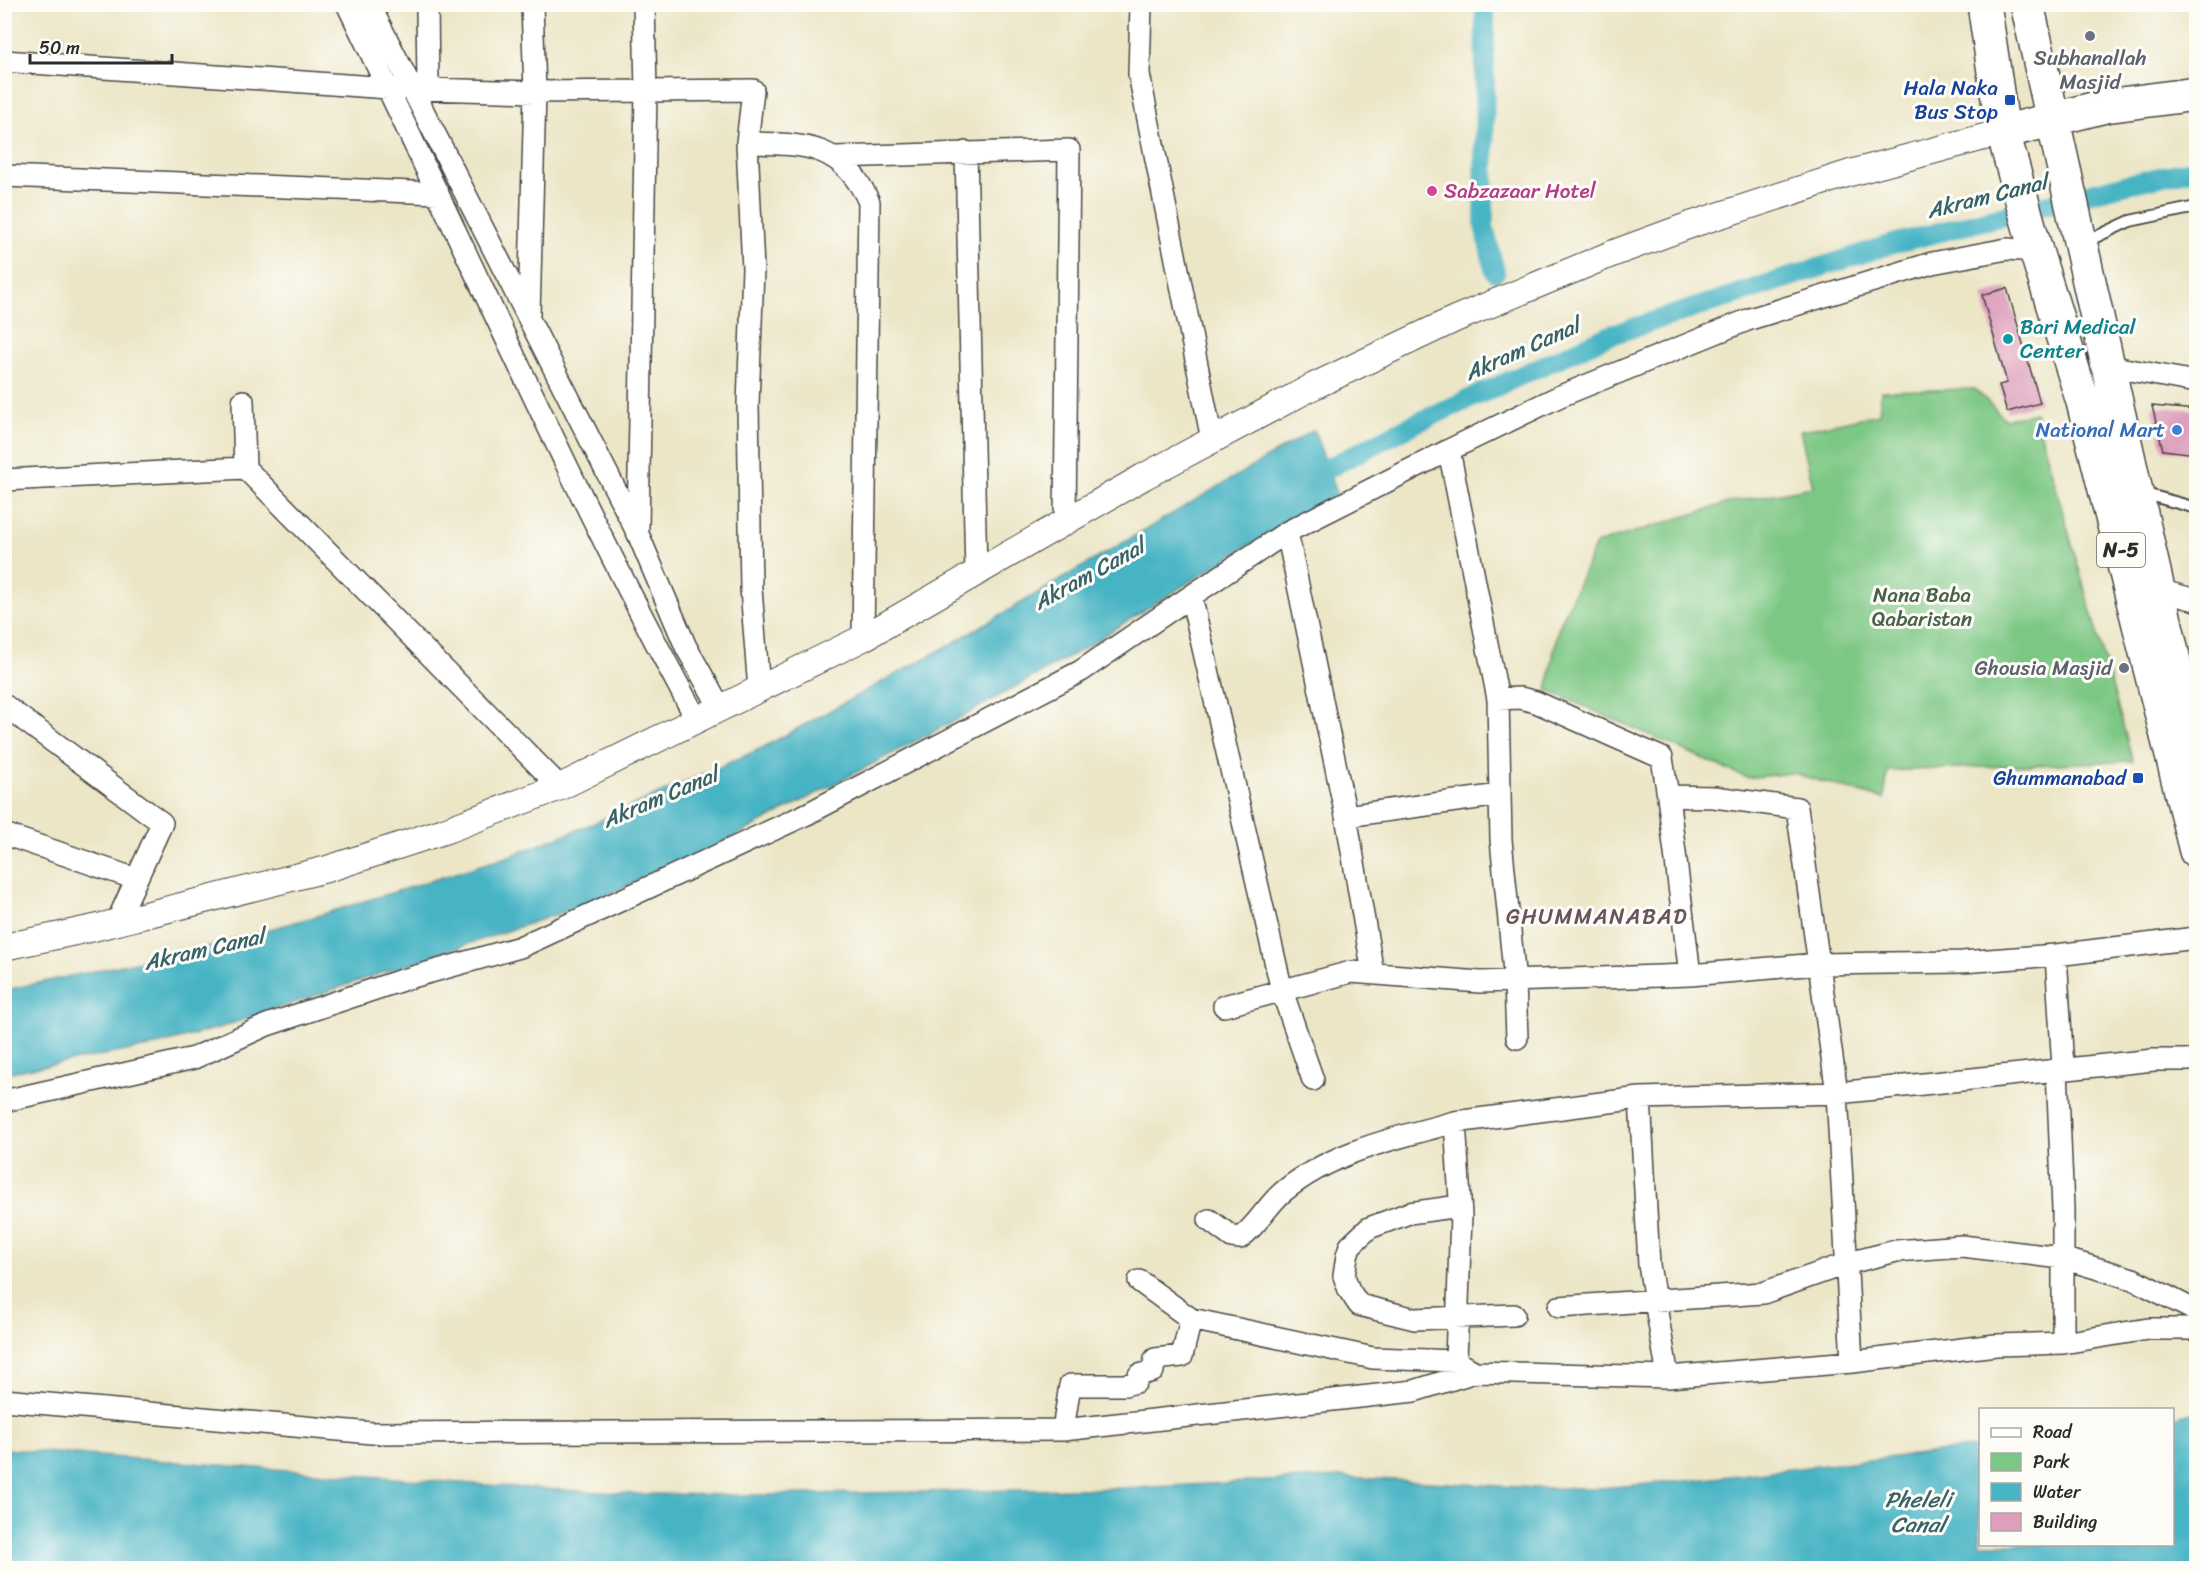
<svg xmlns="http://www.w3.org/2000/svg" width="2201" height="1573" font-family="Sriracha,sans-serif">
<rect width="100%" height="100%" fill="#fdfcf7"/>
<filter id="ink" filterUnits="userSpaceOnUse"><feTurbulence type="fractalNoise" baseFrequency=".0167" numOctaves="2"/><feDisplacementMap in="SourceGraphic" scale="12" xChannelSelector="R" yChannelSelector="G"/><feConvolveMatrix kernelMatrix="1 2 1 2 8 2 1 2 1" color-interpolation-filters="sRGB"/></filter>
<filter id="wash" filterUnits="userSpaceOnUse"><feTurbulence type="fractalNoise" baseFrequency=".008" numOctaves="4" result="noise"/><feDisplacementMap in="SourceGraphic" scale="24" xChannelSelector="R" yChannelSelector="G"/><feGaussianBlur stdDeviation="1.35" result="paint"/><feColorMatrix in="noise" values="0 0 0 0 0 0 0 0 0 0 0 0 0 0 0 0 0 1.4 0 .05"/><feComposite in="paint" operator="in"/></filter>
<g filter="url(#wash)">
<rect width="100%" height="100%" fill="#ece6c7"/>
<!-- green -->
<path fill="#7dc784" stroke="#547958" stroke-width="1.5" d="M 1975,389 L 2005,419 L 2035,413 L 2133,761 L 1888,771 L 1884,799 L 1792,773 L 1747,778 L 1547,690 L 1558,629 L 1596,544 L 1731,502 L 1813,487 L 1800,431 L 1879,414 L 1881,391 Z"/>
<!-- water -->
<path fill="#47b4c4" stroke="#397078" stroke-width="1.5" d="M 1314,430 L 1338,499 L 1245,547 L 1081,650 L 965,715 L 698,856 L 581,906 L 222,1027 L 154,1046 L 5,1073 L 5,990 L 206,947 L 317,916 L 510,856 L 592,824 L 762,748 L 953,643 Z
M 2196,1412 L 2196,1568 L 5,1568 L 5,1449 L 541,1489 L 637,1494 L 757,1495 L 1134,1488 L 1340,1477 L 1535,1488 L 1600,1488 L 1697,1480 L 1980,1447 L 1980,1544 L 2172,1544 L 2173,1418 Z"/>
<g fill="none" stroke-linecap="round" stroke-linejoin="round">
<!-- canal -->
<path stroke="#47b4c4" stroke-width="20" d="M 1485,4 L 1484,226 L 1495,272
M 1307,479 L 1412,425 L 1608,336 L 1889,245 L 2119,186 L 2196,169"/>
</g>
<g id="blocks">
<!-- building -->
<path fill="#de9ebc" d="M 2007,288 L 2040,403 L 2007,412 L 1999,385 L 2007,383 L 1982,295 Z
M 2152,406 L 2196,410 L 2196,454 L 2163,450 Z"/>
</g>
</g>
<g filter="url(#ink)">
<use href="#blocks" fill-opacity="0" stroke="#484742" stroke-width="1.5"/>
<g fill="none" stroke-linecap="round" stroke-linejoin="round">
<!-- service casing -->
<g stroke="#484742" stroke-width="14">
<path id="service" d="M 2083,243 L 2130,221 L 2196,207
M 2142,493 L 2196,508"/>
</g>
<!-- minor casing -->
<g stroke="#484742" stroke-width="24">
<path id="minor" d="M 347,4 C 464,243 570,487 697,720
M 369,4 L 638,534 L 686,647 L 721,709
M 427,4 L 428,88
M 1141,4 L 1139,74 L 1212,440
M 4,61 L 388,88 L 535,92 L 753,90 L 747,143 L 753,269 L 748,404 L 751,589 L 759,690
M 747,143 C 804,144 843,143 869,202 L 863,638
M 966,152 L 976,572
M 836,157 L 1069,150 L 1065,521
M 4,176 L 438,193
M 529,315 L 535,92 L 532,4
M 2108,366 L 2196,382
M 243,401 L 245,468 L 560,787
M 4,480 L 245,468
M 638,528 L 646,91 L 644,4
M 1287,532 L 1191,596 L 1282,991 L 1313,1080
M 2158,590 L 2196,600
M 1498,699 L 1520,698 L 1536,702 L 1662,758 L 1668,796
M 4,705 L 162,823 L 117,922
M 1346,816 L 1500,795
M 4,834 L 136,879
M 2056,955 L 2063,1068
M 1373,973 L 1346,816 L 1287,532 L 1449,450
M 1690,975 L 1668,796 L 1714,797 L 1797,808 L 1837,1093 L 1852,1362
M 1224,1006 L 1351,972 L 1480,982 L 1690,975 L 1817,964 L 1962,962 L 2056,955 L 2196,938
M 1517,1038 L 1515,982 L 1501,840 L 1498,699 L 1449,450 L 1558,397 L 1750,319 L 1932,263 L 2007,249 L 2036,251
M 2057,1069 L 2063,1209 L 2063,1343
M 1640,1098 L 1649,1265 L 1668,1377
M 4,1101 L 194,1058 L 267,1025 L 402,980 L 520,947 L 807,814 L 1081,671 L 1191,596
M 1460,1206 L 1409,1213 L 1369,1228 L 1350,1246 L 1347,1256 L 1344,1276 L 1349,1290 L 1359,1305 L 1415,1319 L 1514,1315
M 1209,1220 L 1232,1237 L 1240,1238 C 1257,1226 1267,1205 1284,1191 C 1333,1151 1396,1138 1455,1122
M 1139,1281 L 1191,1319 L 1373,1358 L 1456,1361 L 1475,1372 L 1668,1377 L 1852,1362 L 1996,1345 L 2063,1343 L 2148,1329 L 2196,1329
M 1559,1307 L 1763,1293 L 1845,1264 L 1896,1251 L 1962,1246 L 2062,1258 L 2133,1279 L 2196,1311
M 1456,1361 L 1461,1215 L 1455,1122 L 1640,1098 L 1837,1093 L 2154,1060 L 2196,1060
M 4,1400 L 372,1433 L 1063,1430 L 1414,1391 L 1475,1372
M 1063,1430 L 1070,1385 L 1125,1385 L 1136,1382 L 1139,1375 L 1153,1371 L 1155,1359 L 1182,1356 L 1191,1319"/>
</g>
<!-- tertiary casing -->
<g stroke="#484742" stroke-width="28">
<path id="tertiary" d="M 4,947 L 94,928 L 327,869 L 444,831 L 560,787 L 863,638 L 1143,477 L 1314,386 L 1455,319 L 1614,253 L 1693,224 L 1850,173 L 2003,132"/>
</g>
<!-- trunk casing -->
<g stroke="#484742" stroke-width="36">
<path id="trunk" d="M 1984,4 L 2003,132 L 2036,251 L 2083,402 L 2196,851
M 2027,4 L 2193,746
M 2003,132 L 2105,106 L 2196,94"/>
</g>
<!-- service -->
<use href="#service" stroke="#fff" stroke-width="10"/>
<!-- minor -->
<use href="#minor" stroke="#fff" stroke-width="21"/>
<!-- tertiary -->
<use href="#tertiary" stroke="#fff" stroke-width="26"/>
<!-- trunk -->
<use href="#trunk" stroke="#fff" stroke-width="33"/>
</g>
</g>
<!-- markers -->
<g fill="#6b7280" stroke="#fdfcf7" stroke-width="2">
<circle cx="2090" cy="36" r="6"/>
<circle cx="2124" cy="668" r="6"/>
</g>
<g fill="#1a4fb4" stroke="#fdfcf7" stroke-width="2">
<rect x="2004" y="94" width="12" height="12" rx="3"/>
<rect x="2132" y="772" width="12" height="12" rx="3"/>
</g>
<circle fill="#d1479c" stroke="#fdfcf7" stroke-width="2" cx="1432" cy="191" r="6"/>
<circle fill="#0f9aa8" stroke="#fdfcf7" stroke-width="2" cx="2008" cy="339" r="6"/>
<circle fill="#3f7fe0" stroke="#fdfcf7" stroke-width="2" cx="2177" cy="430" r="6"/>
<g text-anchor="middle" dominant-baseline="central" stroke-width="6" stroke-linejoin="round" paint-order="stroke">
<!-- shield labels -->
<rect fill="#fdfcf7" stroke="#6a6a68" stroke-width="1.5" x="2097" y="533" width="48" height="34" rx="4.5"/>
<g font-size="20" font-weight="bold" fill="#2b2b2b">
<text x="2121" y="550">N-5</text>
</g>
<!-- worship labels -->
<g font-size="21" fill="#5b616d" stroke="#fdfcf7">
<text x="2090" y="58">Subhanallah<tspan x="2090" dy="24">Masjid</tspan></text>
<text x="2112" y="668" text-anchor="end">Ghousia Masjid</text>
</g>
<!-- transit labels -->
<g font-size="21" fill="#164399" stroke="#fdfcf7" text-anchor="end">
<text x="1998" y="88">Hala Naka<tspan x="1998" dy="24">Bus Stop</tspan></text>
<text x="2126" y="778">Ghummanabad</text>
</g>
<!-- hotel labels -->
<g font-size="21" fill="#b23c85" stroke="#fdfcf7" text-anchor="start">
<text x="1444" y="191">Sabzazaar Hotel</text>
</g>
<!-- culture labels -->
<g font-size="21" fill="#0d838f" stroke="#fdfcf7" text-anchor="start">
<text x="2020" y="327">Bari Medical<tspan x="2020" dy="24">Center</tspan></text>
</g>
<!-- shop labels -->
<g font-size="21" fill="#366cbe" stroke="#fdfcf7" text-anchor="end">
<text x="2165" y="430">National Mart</text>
</g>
<!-- park labels -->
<g font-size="21" fill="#48624a" stroke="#fdfcf7">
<text x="1922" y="595">Nana Baba<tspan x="1922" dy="24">Qabaristan</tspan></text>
</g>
<!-- water labels -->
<g font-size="22" font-style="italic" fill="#366268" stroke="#fdfcf7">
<text transform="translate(1987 196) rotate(-14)">Akram Canal</text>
<text transform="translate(1522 349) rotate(-24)">Akram Canal</text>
<text transform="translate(1089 574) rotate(-29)">Akram Canal</text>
<text transform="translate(660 797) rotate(-23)">Akram Canal</text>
<text transform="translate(204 949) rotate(-13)">Akram Canal</text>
<text x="1918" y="1499">Pheleli<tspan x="1918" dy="25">Canal</tspan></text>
</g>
<!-- neighbourhood labels -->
<g font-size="22" letter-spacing="1.5" fill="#6a535e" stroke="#fdfcf7">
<text x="1597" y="916">GHUMMANABAD</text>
</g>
</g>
<!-- margin -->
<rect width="2201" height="1573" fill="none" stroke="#fdfcf7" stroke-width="24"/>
<!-- legend -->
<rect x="1979" y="1408" width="195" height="138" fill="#fdfcf7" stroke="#a9a8a5" stroke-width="1.5"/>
<rect x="1991" y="1428" width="30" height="9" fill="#ffffff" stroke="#a9a8a5" stroke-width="1.5"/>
<text x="2033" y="1438" font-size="18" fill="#2b2b2b">Road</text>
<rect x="1991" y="1453" width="30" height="18" fill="#7dc784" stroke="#a9a8a5" stroke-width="1.5"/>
<text x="2033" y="1468" font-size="18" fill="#2b2b2b">Park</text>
<rect x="1991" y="1483" width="30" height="18" fill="#47b4c4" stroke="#a9a8a5" stroke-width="1.5"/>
<text x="2033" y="1498" font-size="18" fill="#2b2b2b">Water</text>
<rect x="1991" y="1513" width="30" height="18" fill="#de9ebc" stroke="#a9a8a5" stroke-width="1.5"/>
<text x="2033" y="1528" font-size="18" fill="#2b2b2b">Building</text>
<!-- scale -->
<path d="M30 54v9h142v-9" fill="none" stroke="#2b2b2b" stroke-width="3"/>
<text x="39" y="54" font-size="18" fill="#2b2b2b" stroke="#fdfcf7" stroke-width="4.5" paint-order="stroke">50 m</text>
</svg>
